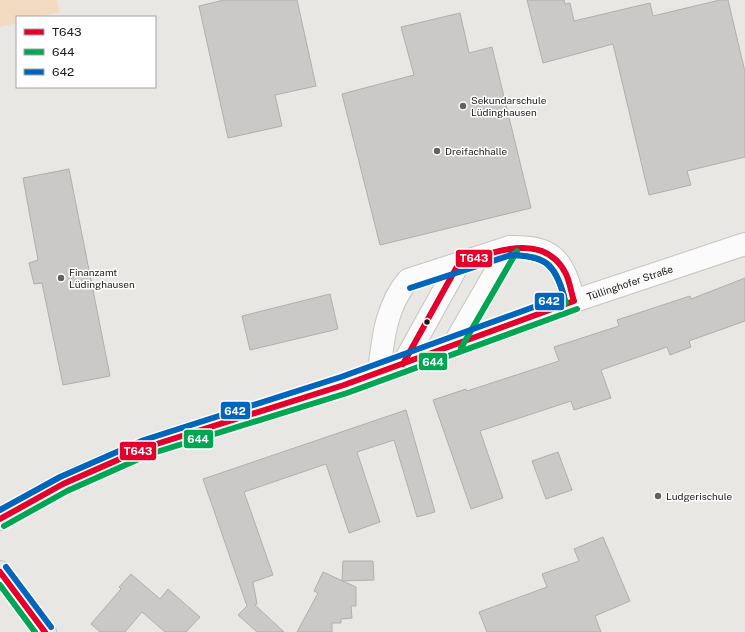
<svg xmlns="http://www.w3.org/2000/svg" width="745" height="632" font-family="'Public Sans',sans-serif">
<rect width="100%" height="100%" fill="#e9e7e4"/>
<!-- green -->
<path fill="#f2dac1" d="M 0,0 L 57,0 L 60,12 L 40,17 L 17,17 L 17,23 L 0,27 Z"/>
<!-- building -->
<path fill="#cbc9c7" stroke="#b0afac" d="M 224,0 L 297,0 L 316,86 L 275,95 L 282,126 L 228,138 L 199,6 Z
M 527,0 L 564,0 L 565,4 L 570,3 L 574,21 L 650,3 L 653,16 L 720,0 L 728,0 L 745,72 L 745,157 L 687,171 L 691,185 L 649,195 L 613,44 L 543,63 Z
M 460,13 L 469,53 L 492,47 L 531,208 L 380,245 L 342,94 L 414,75 L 401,27 Z
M 69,169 L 110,376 L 63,385 L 42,283 L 34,284 L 29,263 L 38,260 L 23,178 Z
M 745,278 L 745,321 L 689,341 L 691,347 L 670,355 L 667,347 L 601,370 L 611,398 L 574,410 L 571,401 L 480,431 L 503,498 L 471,509 L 433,400 L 466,389 L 467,391 L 559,361 L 554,347 L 619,326 L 617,320 L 690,296 L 691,299 Z
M 330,294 L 338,329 L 250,350 L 242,316 Z
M 406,410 L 435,512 L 417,517 L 394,440 L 357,452 L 380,522 L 349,533 L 326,464 L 244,492 L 273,575 L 253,582 L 257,604 L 255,605 L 284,632 L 257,632 L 238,615 L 247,606 L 203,479 Z
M 558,452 L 572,490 L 546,499 L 532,461 Z
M 603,537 L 630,601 L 595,616 L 601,632 L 487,632 L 479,612 L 547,587 L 542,574 L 579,561 L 574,549 Z
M 343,561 L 373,561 L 374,580 L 342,581 Z
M 323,572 L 356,587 L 356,606 L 351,606 L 352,618 L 341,619 L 341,623 L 332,623 L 332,632 L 297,632 L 318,593 L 314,591 Z
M 131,574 L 160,599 L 168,589 L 200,617 L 186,632 L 165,632 L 142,612 L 125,632 L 100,632 L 91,624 L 121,589 L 119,587 Z"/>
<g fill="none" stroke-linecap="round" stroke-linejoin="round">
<!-- minor casing -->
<g stroke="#c7c5c3" stroke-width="24">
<g id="minor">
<path d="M 454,344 L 510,247"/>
<path d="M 403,364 L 459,263"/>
<path d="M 379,371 C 383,339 386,306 408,280 L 510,247 C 555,246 563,261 574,301"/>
<path id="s1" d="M 0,519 L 63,484 L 147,447 L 344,385 L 574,301 L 745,244"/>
</g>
</g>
<!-- major casing -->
<g stroke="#c5c4c3" stroke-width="24">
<path id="major" d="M 0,572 L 45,632"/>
</g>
<!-- minor -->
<use href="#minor" stroke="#fcfbfb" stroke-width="22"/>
<!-- major -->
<use href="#major" stroke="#e8e4df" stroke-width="22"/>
<!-- bus-1 casing -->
<g stroke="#fff" stroke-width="9">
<path id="bus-1" d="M 403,364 L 459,263 C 494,252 545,231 566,274 C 570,283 571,292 574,301
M 0,519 L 63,484 L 147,447 L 344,385 L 574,301
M 0,572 L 45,632"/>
</g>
<!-- bus-2 casing -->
<g stroke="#fff" stroke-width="9">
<path id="bus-2" d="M 510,255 C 551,256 555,266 566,303
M 461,348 L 517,251
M 4,526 L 67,491 L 150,454 L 347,393 L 577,309
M 0,585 L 35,632"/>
</g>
<!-- bus-3 casing -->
<g stroke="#fff" stroke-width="9">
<path id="bus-3" d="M 0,510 L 60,477 L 144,440 L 341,377 L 564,296 C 555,264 545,256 511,255 L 410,288
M 6,567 L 51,627"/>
</g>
<!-- bus-1 -->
<use href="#bus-1" stroke="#e4002b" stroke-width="6"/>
<!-- bus-2 -->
<use href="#bus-2" stroke="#00a651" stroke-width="6"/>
<!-- bus-3 -->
<use href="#bus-3" stroke="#0065bd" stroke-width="6"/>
</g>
<!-- markers -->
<g fill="#63625f" stroke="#fff" stroke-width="1.5">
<circle cx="463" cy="106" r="4"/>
<circle cx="437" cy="151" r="4"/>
<circle cx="61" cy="278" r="4"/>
<circle cx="658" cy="496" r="4"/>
</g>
<circle fill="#1b1a18" stroke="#fff" stroke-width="1.5" cx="427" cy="322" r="3.5"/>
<g text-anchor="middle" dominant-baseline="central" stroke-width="3" stroke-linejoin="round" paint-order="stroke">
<!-- poi labels -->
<g font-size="10" fill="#1b1a18" stroke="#fff" text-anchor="start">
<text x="471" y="100">Sekundarschule<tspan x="471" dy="12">Lüdinghausen</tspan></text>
<text x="445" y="151">Dreifachhalle</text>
<text x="69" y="272">Finanzamt<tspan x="69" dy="12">Lüdinghausen</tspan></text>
<text x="666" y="496">Ludgerischule</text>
</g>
<!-- street labels -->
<g font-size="10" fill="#1b1a18" stroke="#fff">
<text stroke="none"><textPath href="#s1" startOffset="674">Tüllinghofer Straße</textPath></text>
</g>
</g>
<g stroke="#fff" stroke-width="1.5">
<rect x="455" y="249" width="38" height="19" rx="4" fill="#e4002b"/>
<rect x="534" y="292" width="31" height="19" rx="4" fill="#0065bd"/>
<rect x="418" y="352" width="30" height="19" rx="4" fill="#00a651"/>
<rect x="220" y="401" width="31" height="19" rx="4" fill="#0065bd"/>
<rect x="183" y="429" width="31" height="20" rx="4" fill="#00a651"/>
<rect x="119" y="441" width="38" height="20" rx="4" fill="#e4002b"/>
</g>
<g font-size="11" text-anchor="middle" font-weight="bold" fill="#fff">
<text x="474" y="262">T643</text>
<text x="549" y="305">642</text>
<text x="433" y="366">644</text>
<text x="235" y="415">642</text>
<text x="198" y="443">644</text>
<text x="138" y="455">T643</text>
</g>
<!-- legend -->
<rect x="16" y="16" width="140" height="72" fill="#ffffff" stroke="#a4a3a3"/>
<rect x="24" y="29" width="20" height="6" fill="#e4002b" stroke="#a4a3a3"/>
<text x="52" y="36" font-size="12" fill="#1b1a18">T643</text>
<rect x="24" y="49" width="20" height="6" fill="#00a651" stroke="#a4a3a3"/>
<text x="52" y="56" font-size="12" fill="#1b1a18">644</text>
<rect x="24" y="69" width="20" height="6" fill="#0065bd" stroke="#a4a3a3"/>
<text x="52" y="76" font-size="12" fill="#1b1a18">642</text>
</svg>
